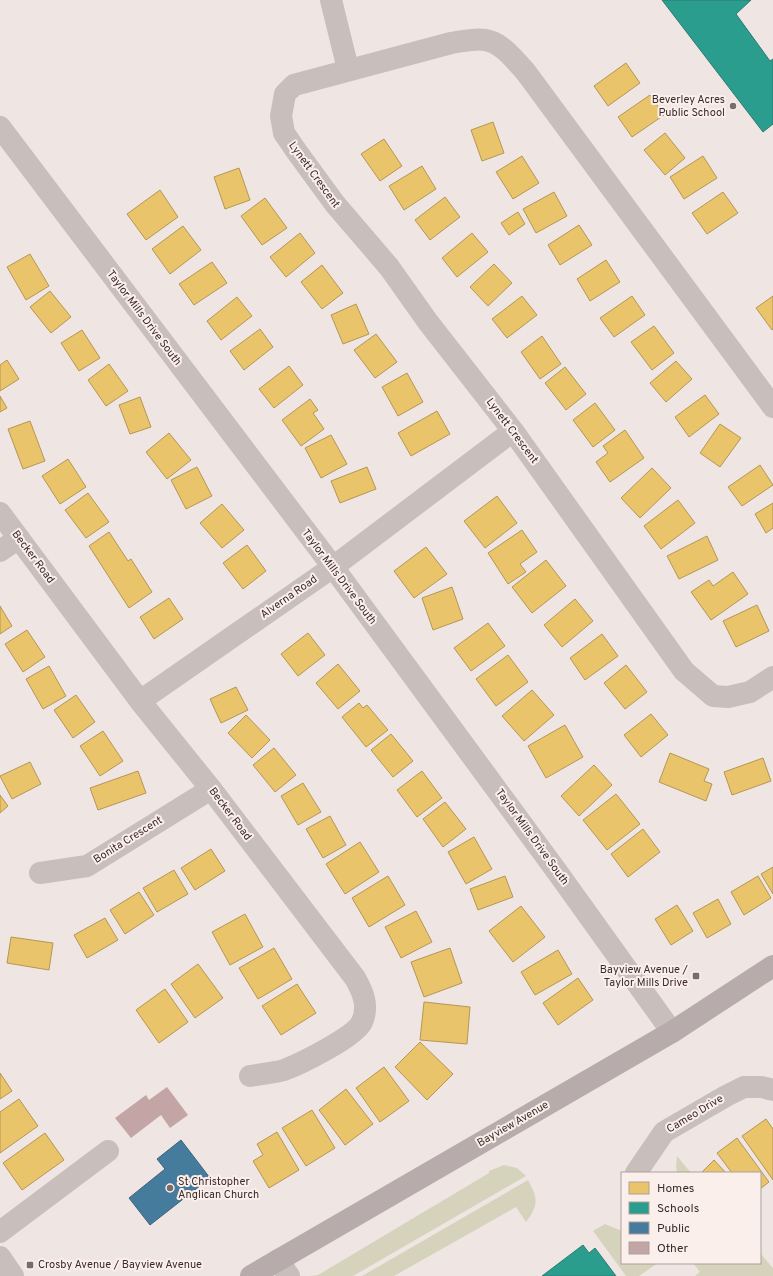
<svg xmlns="http://www.w3.org/2000/svg" width="773" height="1276" font-family="Overpass,sans-serif">
<rect width="100%" height="100%" fill="#efe6e3"/>
<!-- green -->
<path fill="#d6d3bc" d="M 677,1156 L 691,1173 L 677,1173 L 676,1166 Z
M 504,1165 L 517,1168 L 526,1176 L 353,1276 L 310,1276 L 318,1275 L 489,1173 L 489,1171 Z
M 528,1180 C 538,1198 539,1205 526,1222 L 516,1207 L 394,1276 L 362,1276 Z
M 605,1224 L 622,1231 L 622,1263 L 658,1263 L 639,1276 L 626,1276 L 593,1231 Z
M 760,1253 L 773,1268 L 773,1276 L 695,1276 L 700,1272 L 693,1263 L 760,1263 Z"/>
<!-- homes -->
<path fill="#e9c46a" stroke="#b49656" d="M 626,63 L 640,83 L 608,106 L 594,86 Z
M 650,95 L 664,115 L 632,137 L 618,117 Z
M 493,122 L 504,153 L 482,161 L 471,130 Z
M 665,133 L 685,158 L 665,175 L 644,150 Z
M 384,139 L 402,166 L 380,181 L 361,154 Z
M 522,156 L 539,183 L 513,199 L 496,172 Z
M 703,156 L 717,178 L 684,199 L 670,177 Z
M 422,166 L 436,189 L 404,210 L 389,186 Z
M 239,168 L 250,200 L 225,209 L 214,177 Z
M 160,190 L 178,217 L 146,240 L 127,214 Z
M 554,192 L 567,216 L 536,233 L 523,209 Z
M 723,192 L 738,213 L 707,234 L 692,213 Z
M 445,197 L 460,217 L 430,240 L 415,220 Z
M 265,198 L 287,228 L 262,245 L 241,216 Z
M 518,212 L 525,224 L 509,235 L 501,223 Z
M 579,225 L 592,245 L 560,265 L 548,245 Z
M 183,226 L 201,250 L 170,274 L 152,249 Z
M 300,233 L 315,253 L 286,277 L 270,257 Z
M 472,233 L 488,252 L 457,277 L 442,258 Z
M 30,254 L 49,286 L 26,300 L 7,267 Z
M 606,260 L 620,282 L 590,301 L 577,279 Z
M 212,262 L 227,283 L 194,305 L 179,284 Z
M 494,264 L 512,283 L 488,306 L 470,287 Z
M 322,265 L 343,293 L 322,309 L 301,282 Z
M 50,291 L 71,317 L 51,333 L 30,307 Z
M 522,296 L 537,315 L 507,338 L 492,319 Z
M 632,296 L 645,315 L 614,337 L 600,318 Z
M 773,296 L 773,329 L 772,330 L 756,308 Z
M 237,297 L 252,316 L 221,340 L 207,321 Z
M 356,304 L 369,334 L 343,344 L 331,315 Z
M 654,326 L 674,353 L 652,370 L 631,342 Z
M 260,329 L 273,347 L 244,370 L 230,351 Z
M 82,330 L 100,358 L 79,371 L 61,343 Z
M 376,334 L 397,362 L 375,378 L 354,350 Z
M 542,336 L 561,364 L 540,379 L 521,352 Z
M 7,360 L 19,379 L 0,391 L 0,365 Z
M 676,361 L 692,379 L 666,402 L 650,383 Z
M 109,364 L 128,391 L 106,406 L 88,380 Z
M 289,366 L 303,385 L 274,408 L 259,389 Z
M 565,367 L 586,394 L 566,410 L 545,383 Z
M 407,373 L 423,402 L 398,416 L 382,387 Z
M 705,395 L 719,414 L 689,437 L 675,417 Z
M 0,396 L 7,408 L 0,412 Z
M 140,397 L 151,427 L 130,434 L 119,405 Z
M 310,399 L 318,410 L 313,413 L 324,429 L 301,446 L 282,420 Z
M 595,403 L 615,430 L 593,447 L 573,420 Z
M 437,411 L 450,434 L 411,456 L 398,433 Z
M 30,421 L 45,461 L 23,469 L 8,429 Z
M 720,424 L 741,438 L 720,467 L 700,453 Z
M 625,430 L 644,458 L 610,482 L 596,462 L 608,453 L 603,446 Z
M 169,433 L 191,460 L 167,479 L 146,452 Z
M 331,435 L 347,464 L 321,478 L 305,448 Z
M 68,459 L 86,487 L 60,504 L 42,476 Z
M 760,465 L 773,485 L 742,506 L 728,487 Z
M 197,467 L 212,496 L 186,509 L 171,480 Z
M 367,467 L 376,489 L 340,503 L 331,481 Z
M 652,468 L 671,488 L 640,518 L 621,498 Z
M 88,493 L 109,522 L 86,538 L 65,510 Z
M 497,496 L 517,523 L 485,548 L 464,521 Z
M 678,500 L 695,523 L 661,549 L 644,526 Z
M 773,503 L 773,528 L 766,533 L 755,514 Z
M 222,504 L 244,530 L 222,548 L 200,523 Z
M 522,530 L 537,552 L 520,564 L 526,572 L 508,584 L 488,553 Z
M 109,532 L 128,561 L 131,559 L 152,592 L 129,608 L 89,546 Z
M 707,536 L 718,560 L 679,579 L 667,556 Z
M 247,545 L 266,571 L 243,589 L 223,563 Z
M 426,547 L 447,574 L 414,598 L 394,571 Z
M 546,560 L 566,586 L 532,613 L 512,587 Z
M 733,572 L 748,594 L 711,620 L 691,592 L 709,580 L 713,586 Z
M 452,587 L 463,619 L 433,630 L 422,598 Z
M 169,598 L 183,619 L 154,639 L 140,617 Z
M 575,599 L 593,621 L 562,647 L 544,625 Z
M 757,605 L 769,631 L 736,647 L 723,621 Z
M 0,606 L 12,626 L 0,634 Z
M 488,623 L 505,646 L 471,671 L 454,648 Z
M 27,630 L 45,657 L 23,672 L 5,644 Z
M 308,633 L 325,655 L 298,676 L 281,654 Z
M 602,634 L 618,656 L 585,680 L 570,658 Z
M 508,655 L 528,682 L 496,706 L 476,679 Z
M 338,664 L 360,691 L 338,709 L 316,683 Z
M 626,665 L 647,692 L 625,709 L 604,683 Z
M 49,666 L 66,696 L 43,709 L 26,679 Z
M 236,687 L 248,710 L 221,723 L 210,699 Z
M 532,690 L 554,715 L 524,741 L 502,716 Z
M 76,695 L 95,722 L 73,738 L 54,710 Z
M 359,703 L 363,708 L 367,705 L 388,730 L 366,747 L 342,717 Z
M 651,714 L 668,735 L 641,757 L 624,735 Z
M 246,715 L 270,740 L 252,758 L 228,733 Z
M 565,725 L 583,757 L 546,778 L 528,746 Z
M 103,731 L 123,761 L 100,776 L 80,746 Z
M 391,734 L 413,761 L 393,777 L 371,750 Z
M 274,748 L 296,775 L 275,792 L 253,765 Z
M 670,753 L 709,769 L 704,781 L 712,784 L 706,801 L 659,782 Z
M 763,758 L 771,781 L 732,795 L 724,772 Z
M 30,762 L 41,784 L 12,799 L 0,776 Z
M 594,765 L 612,785 L 579,816 L 561,796 Z
M 138,771 L 146,793 L 98,810 L 90,788 Z
M 422,771 L 442,798 L 417,817 L 397,790 Z
M 303,783 L 321,812 L 298,825 L 281,796 Z
M 616,794 L 640,824 L 607,850 L 583,820 Z
M 0,795 L 8,806 L 0,813 Z
M 445,802 L 466,829 L 443,847 L 423,819 Z
M 330,816 L 346,845 L 323,858 L 306,829 Z
M 643,829 L 660,852 L 628,877 L 611,854 Z
M 474,837 L 492,869 L 466,884 L 448,852 Z
M 360,842 L 379,872 L 345,894 L 326,864 Z
M 211,849 L 225,871 L 195,890 L 181,868 Z
M 773,867 L 773,894 L 761,874 Z
M 174,870 L 188,894 L 157,912 L 143,888 Z
M 388,876 L 405,905 L 369,927 L 352,898 Z
M 505,876 L 513,897 L 478,910 L 470,889 Z
M 758,876 L 771,898 L 744,915 L 731,892 Z
M 139,892 L 154,915 L 125,934 L 110,910 Z
M 718,899 L 731,924 L 707,938 L 693,913 Z
M 677,905 L 693,931 L 671,945 L 655,919 Z
M 521,906 L 545,937 L 513,962 L 489,931 Z
M 416,911 L 432,942 L 401,958 L 385,927 Z
M 245,914 L 263,947 L 230,965 L 212,932 Z
M 105,918 L 118,940 L 87,958 L 74,935 Z
M 11,937 L 53,943 L 49,970 L 7,963 Z
M 274,948 L 292,979 L 258,999 L 239,968 Z
M 450,948 L 462,983 L 424,997 L 411,962 Z
M 558,950 L 572,974 L 535,995 L 521,972 Z
M 198,964 L 223,998 L 195,1018 L 171,984 Z
M 578,978 L 593,1000 L 558,1025 L 543,1003 Z
M 297,984 L 316,1013 L 281,1035 L 262,1006 Z
M 165,989 L 188,1022 L 159,1043 L 136,1010 Z
M 424,1002 L 470,1007 L 467,1044 L 420,1040 Z
M 420,1042 L 453,1074 L 427,1100 L 395,1067 Z
M 384,1067 L 409,1101 L 380,1122 L 356,1088 Z
M 0,1073 L 12,1091 L 0,1099 Z
M 346,1089 L 373,1124 L 345,1145 L 319,1110 Z
M 19,1099 L 38,1126 L 0,1153 L 0,1112 Z
M 312,1110 L 335,1148 L 306,1166 L 282,1128 Z
M 766,1119 L 773,1129 L 773,1180 L 742,1136 Z
M 277,1132 L 299,1170 L 269,1188 L 253,1161 L 263,1155 L 257,1144 Z
M 45,1133 L 64,1160 L 22,1190 L 3,1163 Z
M 737,1138 L 769,1182 L 760,1189 L 760,1173 L 732,1173 L 717,1153 Z
M 714,1160 L 726,1173 L 701,1173 Z"/>
<!-- schools -->
<path fill="#2a9d8f" stroke="#2f7a70" d="M 662,0 L 751,0 L 736,14 L 770,61 L 773,59 L 773,124 L 763,132 Z
M 583,1245 L 589,1253 L 595,1248 L 616,1276 L 542,1276 Z"/>
<!-- public -->
<path fill="#457b9d" stroke="#42637a" d="M 181,1140 L 210,1178 L 150,1225 L 129,1198 L 165,1169 L 157,1159 Z"/>
<!-- building -->
<path fill="#c4a5a5" d="M 167,1087 L 188,1115 L 170,1128 L 161,1115 L 131,1138 L 115,1118 L 146,1095 L 149,1100 Z"/>
<g fill="none" stroke-linecap="round" stroke-linejoin="round">
<!-- minor -->
<path stroke="#c8bebc" stroke-width="22" d="M 331,0 L 348,69
M 0,127 L 333,567 L 558,873 L 672,1032
M 773,407 L 525,71 C 497,40 493,35 451,43 L 294,85 L 285,94 L 281,116 L 284,133 L 297,152 L 335,204 L 389,267 L 428,322 L 513,431 L 684,671 L 713,696 L 728,697 L 750,692 L 773,677
M 0,513 L 140,701 L 211,789 L 355,978 C 363,992 369,1006 362,1022 C 355,1037 300,1064 284,1070 C 274,1073 261,1074 250,1076
M 0,551 L 19,538
M 140,701 L 333,567 L 513,431
M 40,873 L 87,866 L 211,789
M 636,1173 L 664,1132 L 726,1096 L 744,1087 L 762,1087 L 773,1090
M 0,1232 L 108,1151
M 0,1257 L 13,1276
M 278,1260 L 289,1276"/>
<!-- major -->
<path stroke="#b7acab" stroke-width="22" d="M 251,1276 L 672,1032 L 773,966"/>
</g>
<!-- markers -->
<g fill="#796c6a" stroke="#fbefeb" stroke-width="1.5">
<circle cx="733" cy="106" r="4"/>
<rect x="692" y="972" width="8" height="8" rx="2"/>
<circle cx="170" cy="1188" r="4"/>
<rect x="26" y="1261" width="8" height="8" rx="2"/>
</g>
<g text-anchor="middle" dominant-baseline="central" stroke-width="4" stroke-linejoin="round" paint-order="stroke">
<!-- poi labels -->
<g font-size="11" fill="#3a2a29" stroke="#fbefeb" text-anchor="end">
<text x="725" y="100">Beverley Acres<tspan x="725" dy="13">Public School</tspan></text>
<text x="688" y="970">Bayview Avenue /<tspan x="688" dy="13">Taylor Mills Drive</tspan></text>
<text x="178" y="1182" text-anchor="start">St Christopher<tspan x="178" dy="13">Anglican Church</tspan></text>
<text x="38" y="1265" text-anchor="start">Crosby Avenue / Bayview Avenue</text>
</g>
<!-- street labels -->
<g font-size="11" fill="#3a2a29" stroke="#fbefeb">
<text transform="translate(314 175) rotate(54)">Lynett Crescent</text>
<text transform="translate(144 318) rotate(53)">Taylor Mills Drive South</text>
<text transform="translate(512 431) rotate(53)">Lynett Crescent</text>
<text transform="translate(33 557) rotate(53)">Becker Road</text>
<text transform="translate(339 577) rotate(53)">Taylor Mills Drive South</text>
<text transform="translate(289 597) rotate(-35)">Alverna Road</text>
<text transform="translate(230 814) rotate(53)">Becker Road</text>
<text transform="translate(532 837) rotate(54)">Taylor Mills Drive South</text>
<text transform="translate(128 840) rotate(-32)">Bonita Crescent</text>
<text transform="translate(695 1114) rotate(-31)">Cameo Drive</text>
<text transform="translate(513 1124) rotate(-30)">Bayview Avenue</text>
</g>
</g>
<!-- legend -->
<rect x="621" y="1172" width="140" height="92" fill="#fbefeb" stroke="#aea09d"/>
<rect x="629" y="1182" width="20" height="12" fill="#e9c46a" stroke="#aea09d"/>
<text x="657" y="1192" font-size="12" fill="#3a2a29">Homes</text>
<rect x="629" y="1202" width="20" height="12" fill="#2a9d8f" stroke="#aea09d"/>
<text x="657" y="1212" font-size="12" fill="#3a2a29">Schools</text>
<rect x="629" y="1222" width="20" height="12" fill="#457b9d" stroke="#aea09d"/>
<text x="657" y="1232" font-size="12" fill="#3a2a29">Public</text>
<rect x="629" y="1242" width="20" height="12" fill="#c4a5a5" stroke="#aea09d"/>
<text x="657" y="1252" font-size="12" fill="#3a2a29">Other</text>
</svg>
